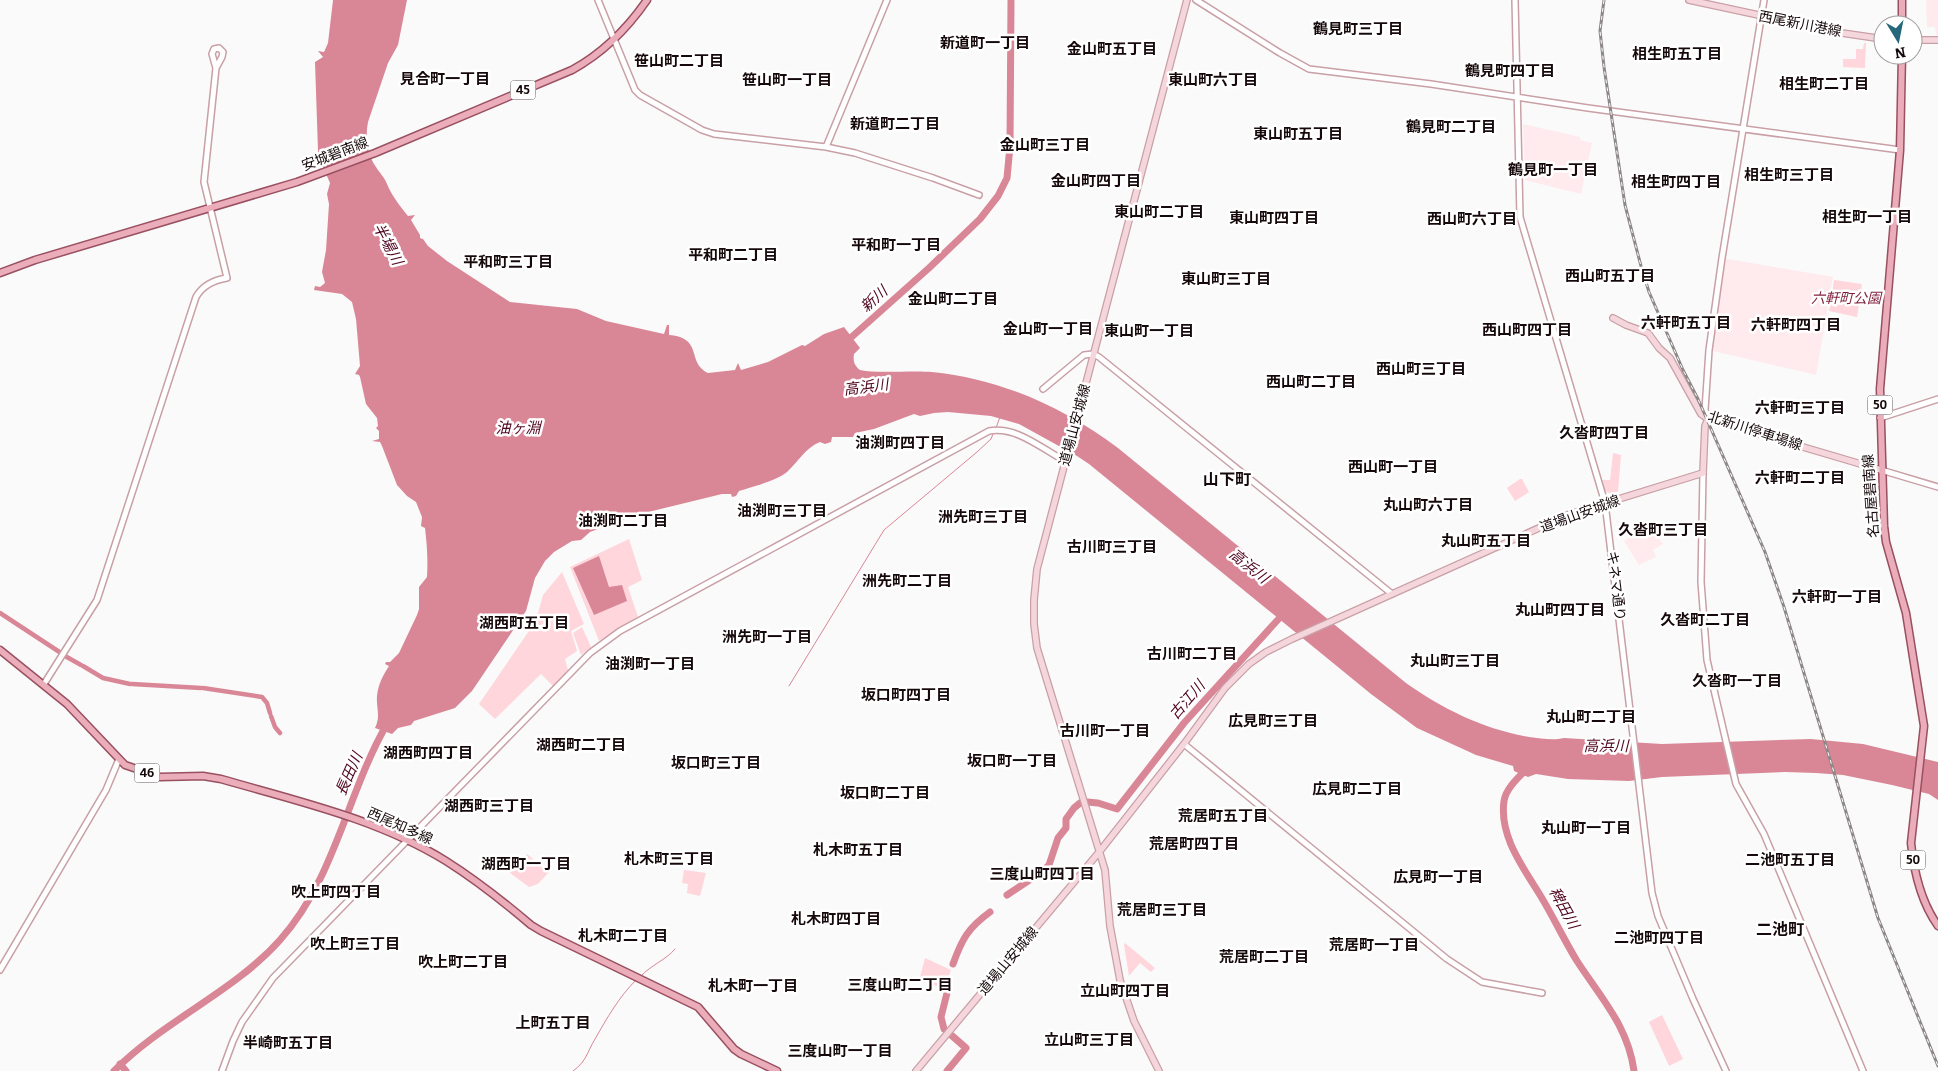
<svg xmlns="http://www.w3.org/2000/svg" width="1938" height="1071" font-family="Bitter,'Noto Sans JP',serif">
<rect width="100%" height="100%" fill="#fafafa"/>
<!-- built -->
<path fill="#ffeaed" d="M 1926,0 L 1938,0 L 1938,35 L 1936,35 L 1935,27 L 1927,27 Z
M 1523,124 L 1580,137 L 1580,140 L 1592,143 L 1581,194 L 1525,180 Z
M 1722,258 L 1833,277 L 1816,375 L 1709,350 Z
M 1649,525 L 1663,544 L 1653,550 L 1656,557 L 1639,565 L 1624,541 Z"/>
<!-- green -->
<path fill="#fed6dc" d="M 1864,43 L 1866,43 L 1865,68 L 1843,67 L 1843,59 L 1856,59 L 1856,49 L 1863,49 Z
M 1834,280 L 1862,284 L 1857,317 L 1829,311 Z
M 1613,453 L 1621,455 L 1618,492 L 1611,494 L 1605,491 L 1602,480 L 1610,480 Z
M 1520,479 L 1522,479 L 1529,492 L 1515,501 L 1507,488 Z
M 629,539 L 642,580 L 628,587 L 638,617 L 599,641 L 570,567 Z
M 562,572 L 584,624 L 571,631 L 577,651 L 565,659 L 568,670 L 554,687 L 541,674 L 495,719 L 479,704 L 531,628 L 538,613 L 543,595 Z
M 582,627 L 591,647 L 581,655 L 573,633 Z
M 527,854 L 549,872 L 538,884 L 529,887 L 506,870 L 514,860 L 521,864 Z
M 684,870 L 706,873 L 700,896 L 687,893 L 688,884 L 682,883 Z
M 1125,943 L 1155,968 L 1151,972 L 1140,963 L 1129,976 L 1124,945 Z
M 925,958 L 951,970 L 944,988 L 919,981 Z
M 1662,1015 L 1683,1059 L 1669,1066 L 1649,1022 Z"/>
<!-- water -->
<path fill="#d98796" d="M 333,0 L 407,0 L 398,45 L 388,63 L 368,122 C 365,138 367,154 376,167 C 379,172 385,178 387,184 C 392,196 400,206 408,216 L 415,215 L 411,220 L 420,235 L 420,238 L 423,239 L 428,246 L 447,261 L 510,302 L 577,309 L 606,321 L 664,334 L 667,325 L 669,325 L 669,335 C 704,338 686,362 708,373 L 735,370 L 738,363 L 741,370 L 768,362 L 802,345 L 805,346 L 824,334 L 844,327 L 860,348 L 854,354 C 853,361 854,365 860,370 C 879,374 911,370 932,372 C 1001,379 1063,407 1118,448 L 1406,683 C 1443,709 1483,729 1529,737 C 1541,738 1552,741 1564,738 L 1662,744 L 1811,739 L 1863,744 L 1938,762 L 1938,800 L 1929,794 L 1892,785 L 1843,775 L 1816,773 L 1785,772 L 1662,777 L 1629,781 L 1568,779 L 1536,774 L 1528,777 L 1514,771 L 1513,766 L 1476,755 L 1417,728 L 1371,694 L 1089,464 L 1077,456 L 1019,424 L 991,416 L 948,412 L 934,413 L 920,416 L 914,414 L 874,429 L 855,433 L 853,437 L 832,437 L 831,442 L 825,444 L 820,442 C 805,448 799,461 787,472 C 778,480 752,487 739,491 L 736,496 L 732,497 L 731,494 L 722,494 L 636,515 L 590,532 L 581,540 L 572,541 L 554,552 L 545,561 L 535,578 L 526,611 L 472,691 L 455,708 L 414,721 L 411,725 L 398,728 L 392,734 L 375,728 C 381,715 376,709 377,696 C 378,685 383,675 389,666 L 385,664 L 386,662 L 390,662 L 399,653 L 417,615 L 419,609 L 419,587 L 427,577 C 428,560 427,545 425,528 L 421,526 L 422,517 L 416,502 L 407,496 L 397,485 L 382,446 L 380,442 L 372,441 L 379,439 L 379,431 L 376,428 L 378,426 L 377,418 L 366,404 L 360,377 L 359,375 L 355,374 L 360,366 L 356,319 L 352,302 L 342,294 L 314,290 L 315,286 L 320,287 L 325,283 L 322,272 L 326,250 L 329,204 L 327,194 L 330,183 L 323,167 L 318,151 L 315,62 L 323,57 L 318,51 L 324,52 L 328,43 Z
M 599,556 L 609,587 L 622,585 L 627,601 L 594,615 L 573,568 Z"/>
<g fill="none" stroke-linecap="round" stroke-linejoin="round">
<!-- stream -->
<path stroke="#d98796" stroke-width="1" d="M 996,428 L 1000,417
M 789,686 L 884,530 L 977,452 L 991,439 L 993,434
M 641,976 C 651,965 666,960 675,949
M 573,1071 C 587,1061 587,1052 595,1039 C 607,1018 619,997 636,980"/>
<!-- canal -->
<path stroke="#d98796" stroke-width="4.5" d="M 0,613 L 61,653
M 65,656 L 81,665
M 83,666 L 103,678 L 130,684
M 132,684 L 201,688
M 203,688 L 262,697 L 267,703 L 270,713
M 271,716 L 275,727 L 280,733"/>
<!-- river -->
<path stroke="#d98796" stroke-width="7" d="M 846,342 L 929,268 L 980,219 L 998,196 L 1007,178 L 1010,146 L 1011,0
M 1528,768 C 1519,777 1506,788 1504,801 C 1499,836 1523,867 1540,895 C 1553,916 1564,940 1577,961 C 1601,998 1628,1026 1634,1071
M 1087,802 L 1098,803 L 1117,809 L 1184,723 L 1284,613
M 1007,895 L 1043,871 L 1049,865 L 1058,838 L 1066,828 L 1066,819 L 1074,808 L 1080,803
M 953,964 C 962,939 968,928 990,912
M 944,1029 L 941,1017 L 947,993
M 120,1064 L 126,1071
M 114,1071 C 163,1021 234,992 280,940 C 335,879 347,793 387,724
M 947,1071 L 966,1048 L 950,1034"/>
<!-- tertiary casing -->
<g stroke="#c8a0a6" stroke-width="8">
<path id="tertiary" d="M 598,0 L 635,90 L 640,95 L 702,130 L 714,134 L 826,147 L 855,153 L 933,178 L 979,195
M 1196,0 L 1280,53 L 1309,69 L 1431,84 L 1588,108 L 1900,150
M 1515,0 L 1520,217 L 1605,503 L 1652,893 L 1658,916 L 1693,999 L 1726,1071
M 826,147 L 887,0
M 1043,389 L 1084,355 L 1093,354 L 1099,357 L 1392,594
M 1880,418 L 1938,399
M 1708,419 L 1705,410 L 1709,350 L 1722,258 L 1764,0
M 1881,470 L 1938,487
M 1703,473 L 1701,582 L 1707,660 L 1736,784 L 1764,834 L 1863,1071
M 44,684 L 97,600 L 196,297 C 203,285 213,280 227,278 L 204,182 L 216,68 L 212,54 L 214,49 L 219,48 L 223,52 L 222,57 L 216,68
M 1184,744 L 1447,959 L 1482,982 L 1542,993
M 0,970 L 106,790 L 119,759
M 222,1071 L 233,1041 L 242,1022 L 273,978 L 590,653 L 620,631 L 989,431 C 1017,426 1042,449 1065,461"/>
</g>
<!-- secondary casing -->
<g stroke="#c8a0a6" stroke-width="8">
<path id="secondary" d="M 1689,0 L 1842,33 L 1883,39
M 1913,40 L 1938,40
M 1613,318 L 1626,325 L 1648,333 L 1659,348 L 1670,358 L 1701,414 L 1708,419 L 1881,470
M 916,1071 L 1100,851 L 1184,744 L 1225,688 L 1249,664 L 1266,652 L 1292,639 L 1570,514 L 1703,473 L 1705,426 L 1708,419
M 1159,1071 L 1134,1021 L 1120,980 L 1110,926 L 1105,870 L 1037,648 L 1034,624 L 1034,600 L 1037,569 L 1187,0"/>
</g>
<!-- primary casing -->
<g stroke="#995060" stroke-width="9">
<path id="primary" d="M 1902,25 L 1902,0
M 1902,55 L 1900,150 L 1880,389 L 1884,526 L 1886,542 L 1906,613 L 1924,726 L 1911,843 C 1914,873 1921,902 1938,926
M 0,273 L 35,260 L 297,182 L 375,153 L 572,70 C 603,53 627,29 647,0
M 0,650 L 67,704 L 125,765 L 160,777 L 203,776 L 221,779 C 297,801 378,819 446,861 C 476,880 504,902 531,925 L 541,931 L 698,1007 L 734,1049 L 741,1054 L 777,1071"/>
</g>
<!-- tertiary -->
<use href="#tertiary" stroke="#fff" stroke-width="5"/>
<!-- secondary -->
<use href="#secondary" stroke="#f6d6dd" stroke-width="5.5"/>
<!-- primary -->
<use href="#primary" stroke="#ecadbb" stroke-width="6"/>
<!-- rail casing -->
<g stroke="#8d8788" stroke-width="3">
<path id="rail" d="M 1604,0 L 1600,31 L 1604,67 L 1625,205 L 1641,266 L 1649,292 L 1683,370 L 1698,399 L 1765,552 L 1784,607 L 1878,918 L 1938,1066"/>
</g>
<!-- rail -->
<use href="#rail" stroke="#fff" stroke-width="1" stroke-dasharray="4" stroke-linecap="butt"/>
</g>
<g text-anchor="middle" dominant-baseline="central" stroke-width="5" stroke-linejoin="round" paint-order="stroke">
<!-- shield labels -->
<g fill="#fff" stroke="#5c5354" stroke-width="1">
<rect x="510.5" y="80.5" width="25" height="19" rx="4"/>
<rect x="1867.5" y="395.5" width="25" height="19" rx="4"/>
<rect x="134.5" y="763.5" width="25" height="19" rx="4"/>
<rect x="1900.5" y="850.5" width="25" height="19" rx="4"/>
</g>
<g font-size="12" font-weight="bold" fill="#16090b">
<text x="523" y="90">45</text>
<text x="1880" y="405">50</text>
<text x="147" y="773">46</text>
<text x="1913" y="860">50</text>
</g>
<!-- street labels -->
<g font-size="14" fill="#16090b" stroke="#fff">
<text transform="translate(1800 24) rotate(11)">西尾新川港線</text>
<text transform="translate(335 154) rotate(-21)">安城碧南線</text>
<text transform="translate(1075 425) rotate(-75)">道場山安城線</text>
<text transform="translate(1755 431) rotate(18)">北新川停車場線</text>
<text transform="translate(1871 496) rotate(-94)">名古屋碧南線</text>
<text transform="translate(1580 514) rotate(-20)">道場山安城線</text>
<text transform="translate(1616 586) rotate(83)">キネマ通り</text>
<text transform="translate(400 826) rotate(24)">西尾知多線</text>
<text transform="translate(1008 961) rotate(-50)">道場山安城線</text>
</g>
<!-- park labels -->
<g font-size="14" font-style="italic" fill="#7e1e3b" stroke="#fff">
<text x="1846" y="298">六軒町公園</text>
</g>
<!-- neighbourhood labels -->
<g font-size="15" font-weight="bold" fill="#16090b" stroke="#fff">
<text x="1358" y="29">鶴見町三丁目</text>
<text x="985" y="43">新道町一丁目</text>
<text x="1112" y="49">金山町五丁目</text>
<text x="1677" y="54">相生町五丁目</text>
<text x="679" y="61">笹山町二丁目</text>
<text x="1510" y="71">鶴見町四丁目</text>
<text x="445" y="79">見合町一丁目</text>
<text x="787" y="80">笹山町一丁目</text>
<text x="1213" y="80">東山町六丁目</text>
<text x="1824" y="84">相生町二丁目</text>
<text x="895" y="124">新道町二丁目</text>
<text x="1451" y="127">鶴見町二丁目</text>
<text x="1298" y="134">東山町五丁目</text>
<text x="1045" y="145">金山町三丁目</text>
<text x="1553" y="170">鶴見町一丁目</text>
<text x="1789" y="175">相生町三丁目</text>
<text x="1096" y="181">金山町四丁目</text>
<text x="1676" y="182">相生町四丁目</text>
<text x="1159" y="212">東山町二丁目</text>
<text x="1867" y="217">相生町一丁目</text>
<text x="1274" y="218">東山町四丁目</text>
<text x="1472" y="219">西山町六丁目</text>
<text x="896" y="245">平和町一丁目</text>
<text x="733" y="255">平和町二丁目</text>
<text x="508" y="262">平和町三丁目</text>
<text x="1610" y="276">西山町五丁目</text>
<text x="1226" y="279">東山町三丁目</text>
<text x="953" y="299">金山町二丁目</text>
<text x="1686" y="323">六軒町五丁目</text>
<text x="1796" y="325">六軒町四丁目</text>
<text x="1048" y="329">金山町一丁目</text>
<text x="1527" y="330">西山町四丁目</text>
<text x="1149" y="331">東山町一丁目</text>
<text x="1421" y="369">西山町三丁目</text>
<text x="1311" y="382">西山町二丁目</text>
<text x="1800" y="408">六軒町三丁目</text>
<text x="1604" y="433">久沓町四丁目</text>
<text x="900" y="443">油渕町四丁目</text>
<text x="1393" y="467">西山町一丁目</text>
<text x="1800" y="478">六軒町二丁目</text>
<text x="1428" y="505">丸山町六丁目</text>
<text x="782" y="511">油渕町三丁目</text>
<text x="983" y="517">洲先町三丁目</text>
<text x="623" y="521">油渕町二丁目</text>
<text x="1663" y="530">久沓町三丁目</text>
<text x="1486" y="541">丸山町五丁目</text>
<text x="1112" y="547">古川町三丁目</text>
<text x="907" y="581">洲先町二丁目</text>
<text x="1837" y="597">六軒町一丁目</text>
<text x="1560" y="610">丸山町四丁目</text>
<text x="1705" y="620">久沓町二丁目</text>
<text x="524" y="623">湖西町五丁目</text>
<text x="767" y="637">洲先町一丁目</text>
<text x="1192" y="654">古川町二丁目</text>
<text x="1455" y="661">丸山町三丁目</text>
<text x="650" y="664">油渕町一丁目</text>
<text x="1737" y="681">久沓町一丁目</text>
<text x="906" y="695">坂口町四丁目</text>
<text x="1591" y="717">丸山町二丁目</text>
<text x="1273" y="721">広見町三丁目</text>
<text x="1105" y="731">古川町一丁目</text>
<text x="581" y="745">湖西町二丁目</text>
<text x="428" y="753">湖西町四丁目</text>
<text x="1012" y="761">坂口町一丁目</text>
<text x="716" y="763">坂口町三丁目</text>
<text x="1357" y="789">広見町二丁目</text>
<text x="885" y="793">坂口町二丁目</text>
<text x="489" y="806">湖西町三丁目</text>
<text x="1223" y="816">荒居町五丁目</text>
<text x="1586" y="828">丸山町一丁目</text>
<text x="1194" y="844">荒居町四丁目</text>
<text x="858" y="850">札木町五丁目</text>
<text x="669" y="859">札木町三丁目</text>
<text x="1790" y="860">二池町五丁目</text>
<text x="526" y="864">湖西町一丁目</text>
<text x="1042" y="874">三度山町四丁目</text>
<text x="1438" y="877">広見町一丁目</text>
<text x="336" y="892">吹上町四丁目</text>
<text x="1162" y="910">荒居町三丁目</text>
<text x="836" y="919">札木町四丁目</text>
<text x="623" y="936">札木町二丁目</text>
<text x="1659" y="938">二池町四丁目</text>
<text x="355" y="944">吹上町三丁目</text>
<text x="1374" y="945">荒居町一丁目</text>
<text x="1264" y="957">荒居町二丁目</text>
<text x="463" y="962">吹上町二丁目</text>
<text x="900" y="985">三度山町二丁目</text>
<text x="753" y="986">札木町一丁目</text>
<text x="1125" y="991">立山町四丁目</text>
<text x="553" y="1023">上町五丁目</text>
<text x="1089" y="1040">立山町三丁目</text>
<text x="288" y="1043">半崎町五丁目</text>
<text x="840" y="1051">三度山町一丁目</text>
</g>
<!-- water labels -->
<g font-size="15" font-style="italic" fill="#50051f" stroke="#fff">
<text transform="translate(388 244) rotate(62)">半場川</text>
<text transform="translate(874 299) rotate(-42)">新川</text>
<text transform="translate(866 387) rotate(-7)">高浜川</text>
<text x="518" y="428">油ヶ淵</text>
<text transform="translate(1249 566) rotate(39)">高浜川</text>
<text transform="translate(1187 700) rotate(-49)">古江川</text>
<text x="1606" y="746">高浜川</text>
<text transform="translate(349 774) rotate(-66)">長田川</text>
<text transform="translate(1564 908) rotate(61)">稗田川</text>
</g>
<!-- quarter labels -->
<g font-size="16" font-weight="bold" fill="#16090b" stroke="#fff">
<text x="1227" y="479">山下町</text>
<text x="1780" y="929">二池町</text>
</g>
</g>
<!-- north arrow -->
<g transform="translate(1898 40) rotate(170)"><circle r="24" fill="#ffffff" stroke="#a29d9d"/>
<path d="M0-4L9 19L0 12L-9 19Z" fill="#246879"/>
<text y="-8" font-size="14" font-weight="bold" text-anchor="middle" fill="#16090b">N</text>
</g>
</svg>
